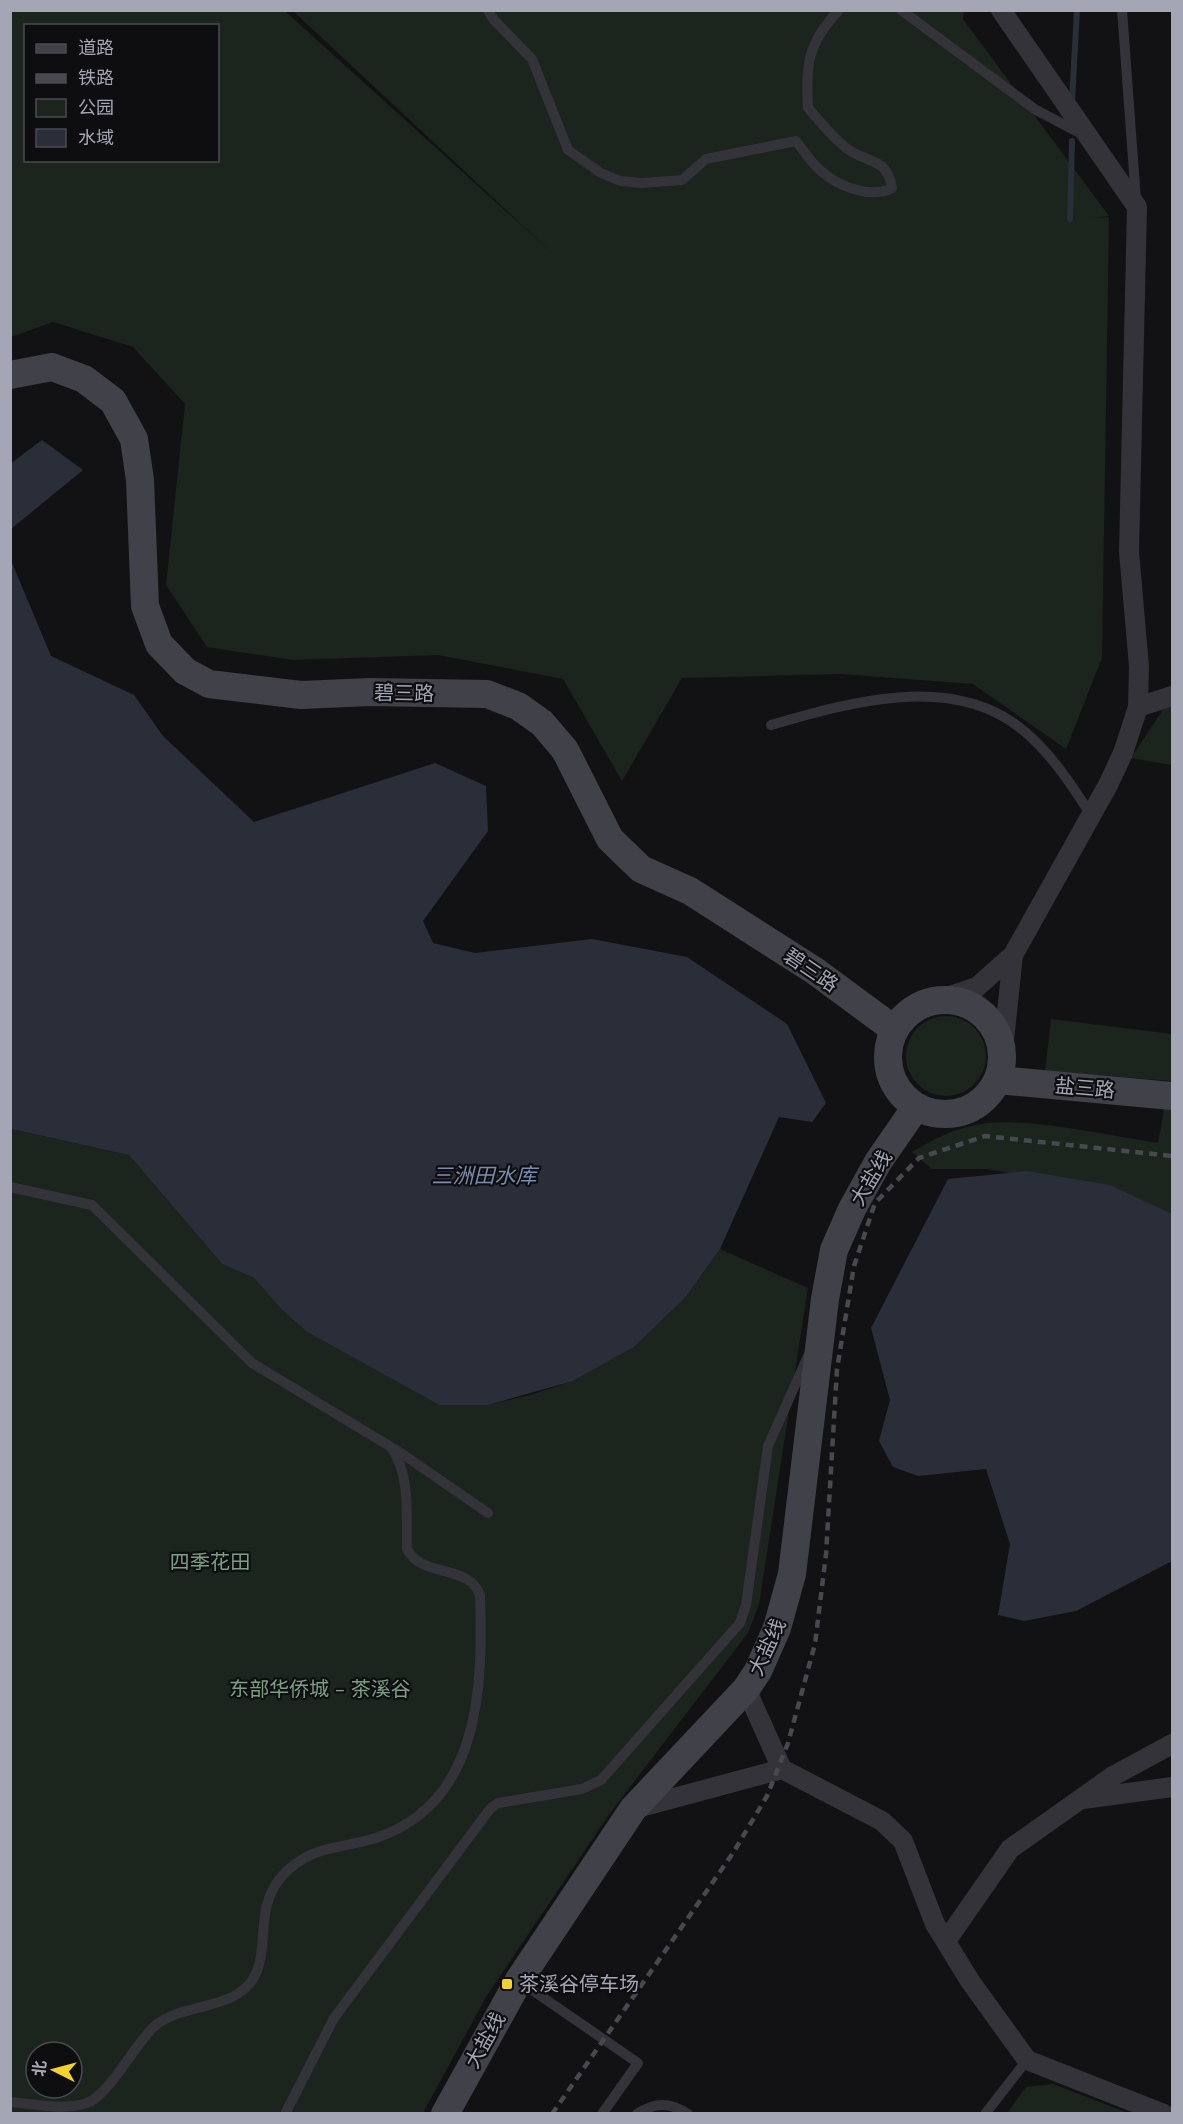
<svg xmlns="http://www.w3.org/2000/svg" width="1183" height="2124" font-family="'DM Sans','Noto Sans SC',sans-serif">
<rect width="100%" height="100%" fill="#121214"/>
<!-- green -->
<path fill="#1c241e" fill-rule="evenodd" d="M 11,11 L 285,11 L 552,253 L 293,11 L 964,11 L 963,19 L 1109,216 L 1091,218 L 1109,217 L 1102,658 L 1066,749 L 973,684 L 841,674 L 682,678 L 622,781 L 563,679 L 438,655 L 293,660 L 207,647 L 166,585 L 185,404 L 133,347 L 53,322 L 11,337 ZM 26,26 L 218,26 L 218,160 L 26,160 Z
M 1166,705 L 1172,705 L 1172,765 L 1131,758 Z
M906 1056a40 40 0 1 1 80 0a40 40 0 1 1-80 0Z
M 1051,1019 L 1172,1034 L 1172,1081 L 1045,1071 Z
M 1164,1109 L 1172,1109 L 1172,1223 L 1088,1188 L 987,1169 L 932,1169 L 912,1152 C 932,1140 951,1130 975,1125 C 1021,1115 1109,1136 1158,1143 Z
M 11,1129 L 129,1155 L 222,1264 L 254,1278 L 281,1309 L 307,1332 L 439,1405 L 488,1405 L 530,1395 L 573,1381 L 634,1347 L 685,1298 L 720,1249 L 808,1288 L 759,1604 L 748,1633 L 610,1813 L 486,1997 L 423,2113 L 11,2113 ZM 36,2052 L 72,2052 L 72,2088 L 36,2088 Z
M 1053,2084 L 1128,2113 L 1007,2113 L 1026,2087 Z"/>
<!-- water -->
<path fill="#292e38" d="M 42,440 L 83,470 L 11,529 L 11,463 Z
M 10,558 L 51,656 L 134,695 L 163,736 L 254,822 L 435,763 L 486,786 L 488,831 L 423,921 L 433,943 L 475,953 L 592,939 L 687,957 L 787,1024 L 826,1103 L 812,1122 L 779,1117 L 720,1249 L 685,1298 L 634,1347 L 573,1381 L 488,1405 L 439,1405 L 307,1332 L 281,1309 L 254,1278 L 222,1264 L 129,1155 L 11,1129 Z
M 1027,1171 L 1110,1185 L 1172,1214 L 1172,1561 L 1076,1611 L 1024,1621 L 998,1615 L 1010,1544 L 986,1469 L 918,1476 L 893,1467 L 879,1441 L 890,1400 L 871,1328 L 948,1179 Z"/>
<g fill="none" stroke-linecap="round" stroke-linejoin="round">
<!-- stream -->
<path stroke="#292e38" stroke-width="6" d="M 1072,101 L 1077,10
M 1070,219 L 1072,141"/>
<!-- service -->
<path stroke="#333339" stroke-width="10" d="M 488,10 L 493,19 L 532,59 L 568,150 L 601,173 L 620,181 L 642,183 L 682,180 L 706,159 L 796,141 C 804,151 811,163 821,171 C 839,187 871,199 892,188 C 887,155 864,164 845,147 C 831,136 820,121 808,108 C 806,64 807,44 839,10
M 901,10 L 1036,110 L 1082,134
M 1122,10 L 1136,200
M 771,725 C 847,703 949,673 1019,727 C 1049,750 1071,784 1091,815
M 10,1187 L 92,1205 L 252,1363 L 401,1453 L 488,1513
M 519,1981 L 638,2063 L 602,2114
M 10,2102 C 35,2104 63,2111 87,2103 C 109,2096 137,2040 156,2025 C 183,2003 234,2010 253,1979 C 271,1949 253,1909 282,1876 C 312,1844 338,1850 376,1838 C 481,1803 483,1686 480,1595 C 470,1564 421,1578 407,1549 C 406,1515 411,1476 391,1447
M 285,2114 L 334,2018 L 490,1809 L 498,1803 L 582,1789 L 601,1780 L 740,1623 L 746,1605 L 768,1446 L 808,1356
M 637,2114 C 655,2102 670,2102 688,2114
M 985,2114 L 1027,2060"/>
<!-- minor -->
<path stroke="#333339" stroke-width="20" d="M 1138,707 L 1172,696
M 941,999 L 977,987 L 1013,955 L 1108,785 L 1123,753 L 1138,707 L 1139,666 L 1129,552 L 1137,207 L 1001,10
M 1003,1050 L 1013,955
M 746,1689 L 782,1769 L 882,1821 L 903,1841 L 935,1924 L 970,1981 L 1027,2060 L 1164,2114
M 1083,1799 L 1172,1787
M 633,1809 L 782,1769
M 946,1941 L 1010,1849 L 1113,1776 L 1172,1744"/>
<!-- secondary -->
<path stroke="#414249" stroke-width="28" d="M 10,375 L 52,367 L 84,379 L 113,401 L 134,439 L 140,480 L 145,606 L 159,644 L 185,671 L 209,684 L 301,695 L 370,692 L 487,694 L 518,706 L 542,723 L 565,750 L 610,839 L 641,869 L 690,891 L 815,971 L 895,1030
M888 1057a57 57 0 1 1 114 0a57 57 0 1 1-114 0Z
M 998,1080 L 1172,1096
M 445,2114 L 519,1980 L 633,1809 L 746,1689 L 758,1671 L 777,1628 L 792,1574 L 825,1299 L 834,1250 L 852,1209 L 878,1162 L 916,1107"/>
<!-- rail -->
<path stroke="#484950" stroke-width="4.5" stroke-dasharray="8 6" stroke-linecap="butt" d="M 552,2114 L 733,1853 L 767,1796 L 788,1743 L 815,1644 L 826,1554 L 837,1369 L 854,1266 L 875,1203 L 919,1158 L 985,1136 L 1172,1156"/>
</g>
<!-- markers -->
<rect fill="#f3d32b" stroke="#0e0d0f" stroke-width="2" x="501" y="1978" width="12" height="12" rx="3"/>
<g text-anchor="middle" dominant-baseline="central" stroke-width="4.5" stroke-linejoin="round" paint-order="stroke">
<!-- street labels -->
<g font-size="20" fill="#a4a6b5" stroke="#0e0d0f">
<text transform="translate(404 693) rotate(1)">碧三路</text>
<text transform="translate(811 970) rotate(34)">碧三路</text>
<text transform="translate(1085 1088) rotate(5)">盐三路</text>
<text transform="translate(871 1178) rotate(-59)">大盐线</text>
<text transform="translate(767 1647) rotate(-65)">大盐线</text>
<text transform="translate(485 2040) rotate(-61)">大盐线</text>
</g>
<!-- park labels -->
<g font-size="20" fill="#7aa083" stroke="#0e0d0f">
<text x="210" y="1562">四季花田</text>
<text x="320" y="1689">东部华侨城 - 茶溪谷</text>
</g>
<!-- poi labels -->
<g font-size="20" fill="#a4a6b5" stroke="#0e0d0f" text-anchor="start">
<text x="519" y="1984">茶溪谷停车场</text>
</g>
<!-- water labels -->
<g font-size="21" font-style="italic" fill="#7a8db0" stroke="#0e0d0f">
<text x="484" y="1176">三洲田水库</text>
</g>
</g>
<!-- border -->
<rect width="1183" height="2124" fill="none" stroke="#a4a6b5" stroke-width="24"/>
<!-- legend -->
<rect x="24" y="24" width="195" height="138" fill="#0e0d0f" stroke="#4a4a51" stroke-width="1.5"/>
<rect x="36" y="44" width="30" height="9" fill="#414249" stroke="#4a4a51" stroke-width="1.5"/>
<text x="78" y="54" font-size="18" fill="#a4a6b5">道路</text>
<rect x="36" y="74" width="30" height="9" fill="#484950" stroke="#4a4a51" stroke-width="1.5"/>
<text x="78" y="84" font-size="18" fill="#a4a6b5">铁路</text>
<rect x="36" y="99" width="30" height="18" fill="#1c241e" stroke="#4a4a51" stroke-width="1.5"/>
<text x="78" y="114" font-size="18" fill="#a4a6b5">公园</text>
<rect x="36" y="129" width="30" height="18" fill="#292e38" stroke="#4a4a51" stroke-width="1.5"/>
<text x="78" y="144" font-size="18" fill="#a4a6b5">水域</text>
<!-- north arrow -->
<g transform="translate(54 2070) rotate(276)"><circle r="28" fill="#0e0d0f" stroke="#4a4a51" stroke-width="1.5"/>
<path d="M0-4.5L10 22L0 15L-10 22Z" fill="#f3d32b"/>
<text y="-9" font-size="16" font-weight="bold" text-anchor="middle" fill="#a4a6b5">北</text>
</g>
</svg>
